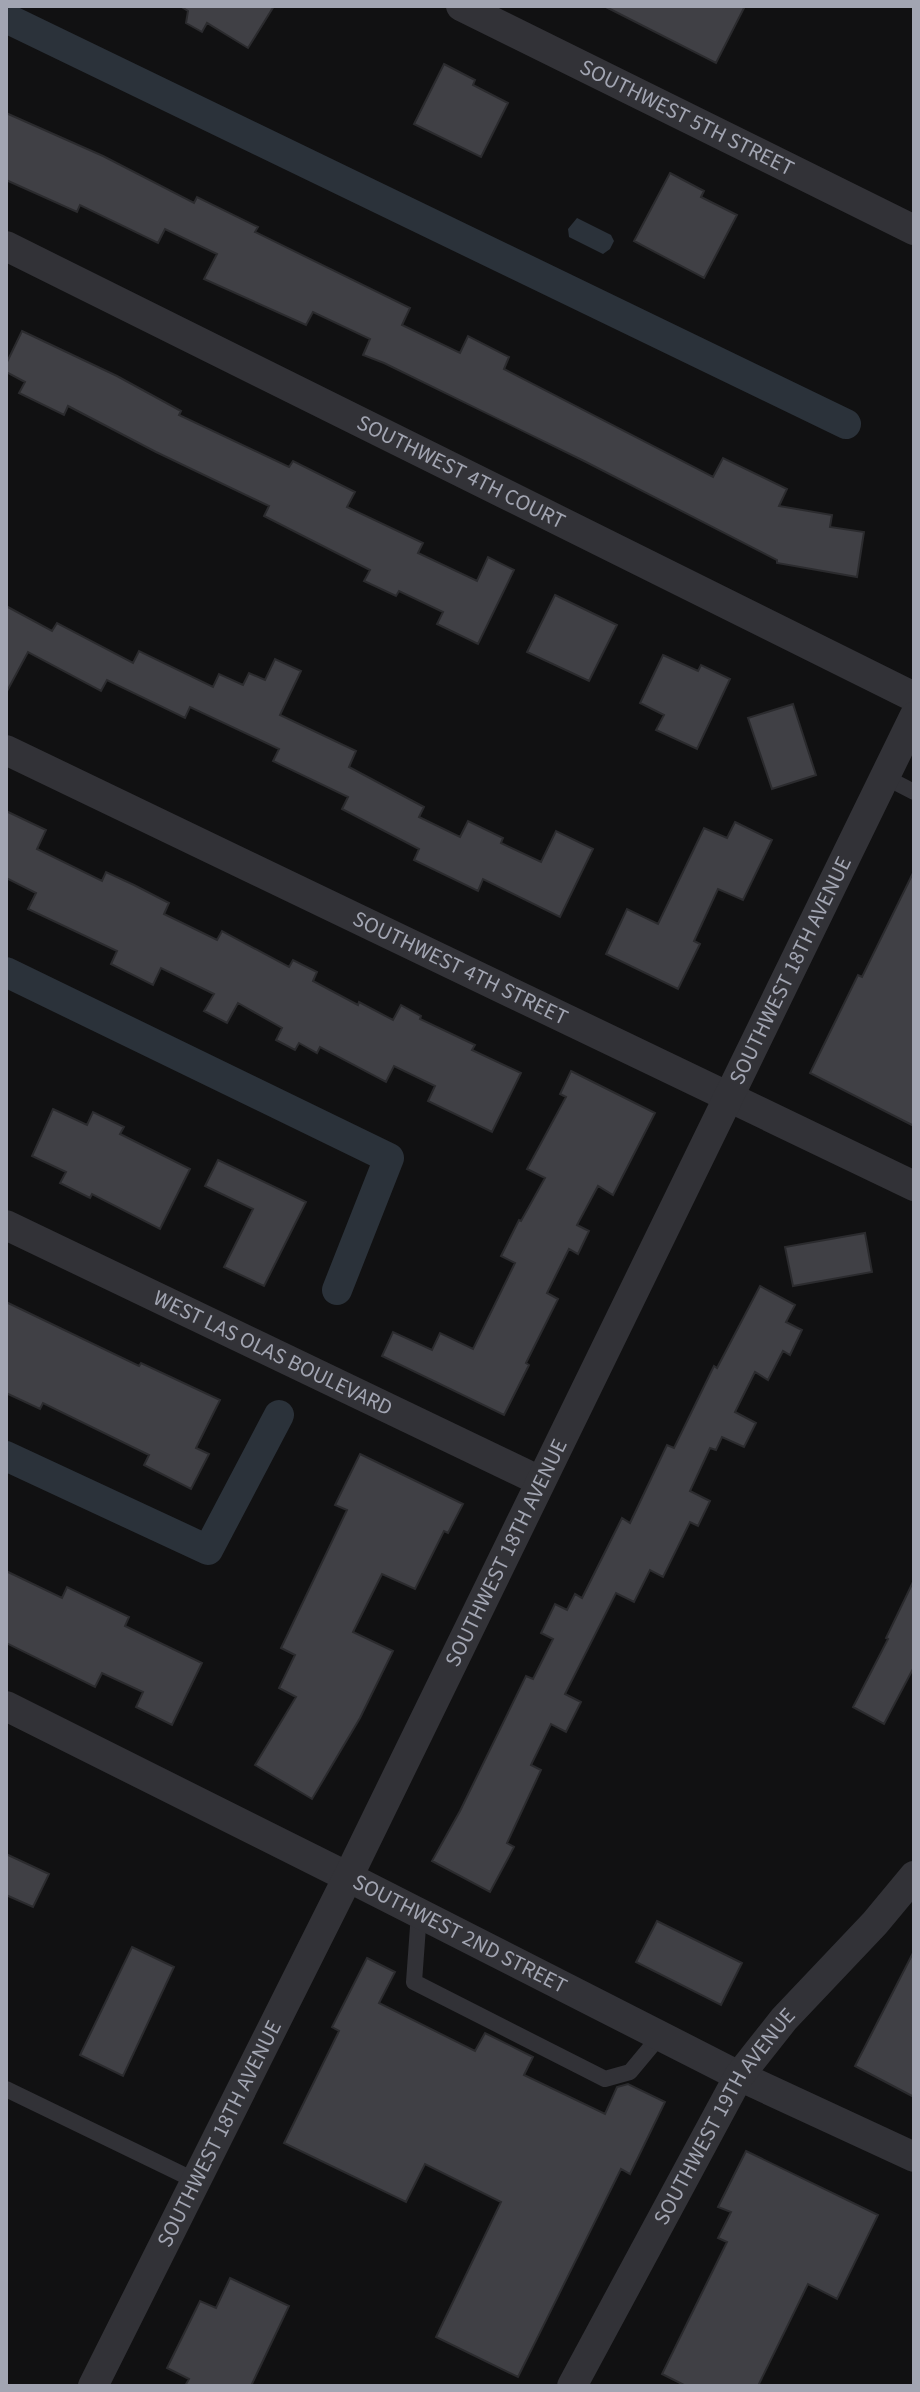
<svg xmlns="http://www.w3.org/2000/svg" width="920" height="2392" font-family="'Source Sans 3',sans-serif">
<rect width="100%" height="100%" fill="#111112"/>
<!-- water -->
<path fill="#2b323a" d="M 577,218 L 611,235 L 614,241 L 610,249 L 603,254 L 569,237 L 568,229 Z"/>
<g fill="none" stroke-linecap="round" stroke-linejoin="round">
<!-- canal -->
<path stroke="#2b323a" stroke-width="30" d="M 6,18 L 846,424
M 6,972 L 389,1158 L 337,1290
M 6,1456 L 208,1550 L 279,1415"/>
</g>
<!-- building -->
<path fill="#404045" stroke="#2b2b2e" stroke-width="2" d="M 180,6 L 274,6 L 248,48 L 207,23 L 202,32 L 186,23 L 188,11 Z
M 604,6 L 745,6 L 716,63 Z
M 444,64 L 475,80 L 473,85 L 508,103 L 481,157 L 414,124 Z
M 6,113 L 103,156 L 194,203 L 197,197 L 258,227 L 255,232 L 410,308 L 402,325 L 460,353 L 468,336 L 509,357 L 504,369 L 713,477 L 723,458 L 787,489 L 779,506 L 832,515 L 830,527 L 864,532 L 857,577 L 777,563 L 777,560 L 584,461 L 384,363 L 363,355 L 370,339 L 313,312 L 306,325 L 204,279 L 217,254 L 165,229 L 158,243 L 80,205 L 77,212 L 6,180 Z
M 670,173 L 704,191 L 701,197 L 737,215 L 704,278 L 634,241 Z
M 22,331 L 117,376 L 181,411 L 179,415 L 289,467 L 293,461 L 355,492 L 347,507 L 423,543 L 418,553 L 477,581 L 488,557 L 514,570 L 478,644 L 437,624 L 443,612 L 399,591 L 396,596 L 364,581 L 370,570 L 264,516 L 269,506 L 156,452 L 68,406 L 64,415 L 19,393 L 25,382 L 6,372 L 6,364 Z
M 555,595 L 617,625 L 589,681 L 527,652 Z
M 6,606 L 52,631 L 57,623 L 133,663 L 139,651 L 213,687 L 219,674 L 243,685 L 249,673 L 265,680 L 275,659 L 301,671 L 280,715 L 356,751 L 349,767 L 424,807 L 419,817 L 460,837 L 468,821 L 503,838 L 501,843 L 541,862 L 556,831 L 593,849 L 560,917 L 483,879 L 478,891 L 414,860 L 419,849 L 342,809 L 348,797 L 273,761 L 279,749 L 190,707 L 185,718 L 107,680 L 101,691 L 28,652 L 6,693 Z
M 663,655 L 698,671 L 701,665 L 730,679 L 697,749 L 656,730 L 664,715 L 640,703 Z
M 793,704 L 816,775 L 772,789 L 748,718 Z
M 6,811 L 46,830 L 37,849 L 102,881 L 106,872 L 134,885 L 169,903 L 164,914 L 217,940 L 222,931 L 289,967 L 293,960 L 317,972 L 313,981 L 358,1005 L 359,1002 L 393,1020 L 401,1005 L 421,1016 L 420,1019 L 475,1045 L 472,1050 L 521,1073 L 492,1132 L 428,1101 L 435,1086 L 394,1066 L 386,1082 L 320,1047 L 317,1053 L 299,1043 L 295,1050 L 276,1040 L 282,1028 L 238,1003 L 227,1023 L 204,1011 L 214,994 L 161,968 L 153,985 L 111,964 L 117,951 L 28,909 L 36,893 L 6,878 Z
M 735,822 L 772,840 L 743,900 L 718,889 L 694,941 L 700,944 L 678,989 L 606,954 L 627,909 L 658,924 L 704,828 L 727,838 Z
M 914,871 L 914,1126 L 810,1073 L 858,975 L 862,977 Z
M 571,1071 L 655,1113 L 613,1195 L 598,1186 L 577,1225 L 589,1231 L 578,1254 L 569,1249 L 547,1293 L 558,1299 L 526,1363 L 529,1365 L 504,1415 L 382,1356 L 393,1332 L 432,1350 L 440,1333 L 473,1349 L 515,1263 L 501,1256 L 519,1220 L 521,1221 L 545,1178 L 527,1169 L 566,1097 L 560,1094 Z
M 53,1109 L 87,1125 L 93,1112 L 124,1127 L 120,1134 L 190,1169 L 160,1229 L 92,1194 L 90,1198 L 60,1183 L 66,1172 L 32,1156 Z
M 218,1160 L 306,1202 L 264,1286 L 224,1267 L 253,1209 L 205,1186 Z
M 865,1233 L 872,1272 L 793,1286 L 785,1247 Z
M 760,1286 L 795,1305 L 786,1322 L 802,1330 L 790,1355 L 783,1351 L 768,1380 L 755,1372 L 735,1412 L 756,1423 L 744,1447 L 722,1437 L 716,1450 L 710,1448 L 690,1491 L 710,1501 L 698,1526 L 690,1522 L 663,1577 L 650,1570 L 634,1602 L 616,1593 L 565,1694 L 581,1702 L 566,1732 L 551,1724 L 531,1765 L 541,1770 L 507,1843 L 514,1847 L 490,1892 L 432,1861 L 460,1811 L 526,1676 L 533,1679 L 553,1639 L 541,1633 L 555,1604 L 567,1610 L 575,1594 L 582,1598 L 622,1518 L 630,1523 L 667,1445 L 674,1448 L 714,1366 L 717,1368 Z
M 6,1302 L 139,1366 L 141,1363 L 220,1400 L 196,1448 L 209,1454 L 191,1489 L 144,1465 L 149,1455 L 43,1403 L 40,1409 L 6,1393 Z
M 360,1454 L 463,1504 L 448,1533 L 444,1531 L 415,1589 L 382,1574 L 353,1632 L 393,1651 L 360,1718 L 312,1799 L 255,1765 L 296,1697 L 279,1688 L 295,1655 L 281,1648 L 347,1510 L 335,1505 Z
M 6,1571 L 62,1598 L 67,1587 L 129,1617 L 125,1626 L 202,1663 L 172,1725 L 136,1707 L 143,1692 L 102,1673 L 95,1687 L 6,1643 Z
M 914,1580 L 914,1667 L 884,1724 L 853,1707 L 888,1639 L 886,1638 Z
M 6,1854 L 49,1874 L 33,1907 L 6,1895 Z
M 657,1921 L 742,1963 L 721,2005 L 636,1962 Z
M 132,1947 L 174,1967 L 123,2076 L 80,2055 Z
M 914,1951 L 914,2097 L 855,2066 Z
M 367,1958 L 395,1972 L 379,2003 L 475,2051 L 485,2033 L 533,2057 L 524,2075 L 605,2114 L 617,2087 L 628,2084 L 665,2102 L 630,2174 L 621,2169 L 518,2377 L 436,2337 L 501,2202 L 425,2164 L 406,2202 L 284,2143 L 339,2031 L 332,2027 Z
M 746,2151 L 878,2215 L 837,2299 L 808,2284 L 758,2386 L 686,2386 L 662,2374 L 727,2242 L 718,2238 L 731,2212 L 718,2207 Z
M 230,2278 L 289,2306 L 251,2386 L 185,2386 L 189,2379 L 167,2368 L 200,2301 L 216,2308 Z"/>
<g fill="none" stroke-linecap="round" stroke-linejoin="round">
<!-- lane -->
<path stroke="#323237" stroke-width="16" d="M 885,777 L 914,792
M 419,1913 L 414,1982 L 605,2079 L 630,2072 L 660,2036
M 6,2089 L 196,2181"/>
<!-- street -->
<g stroke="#323237" stroke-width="30">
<path id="s1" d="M 461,6 L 914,230"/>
<path id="s2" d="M 6,246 L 914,697"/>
<path id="s3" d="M 6,750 L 914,1186"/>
<path id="s4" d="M 6,1225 L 540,1481"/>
<path id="s5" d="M 6,1706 L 348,1877 L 739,2076 L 914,2157"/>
<path id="s6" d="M 93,2386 L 348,1877 L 914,717"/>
<path id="s7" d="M 572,2386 L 739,2076 L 784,2019 L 875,1923 L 914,1876"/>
</g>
</g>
<g text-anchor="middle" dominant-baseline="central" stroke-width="6" stroke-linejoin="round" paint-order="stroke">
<!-- street labels -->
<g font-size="22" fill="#a2a5b2" stroke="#0c0c0d">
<text stroke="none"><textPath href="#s1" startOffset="252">SOUTHWEST 5TH STREET</textPath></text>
<text stroke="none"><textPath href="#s2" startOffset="508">SOUTHWEST 4TH COURT</textPath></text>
<text stroke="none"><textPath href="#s3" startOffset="504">SOUTHWEST 4TH STREET</textPath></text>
<text stroke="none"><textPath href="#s6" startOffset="1578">SOUTHWEST 18TH AVENUE</textPath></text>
<text stroke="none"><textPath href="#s4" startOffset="296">WEST LAS OLAS BOULEVARD</textPath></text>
<text stroke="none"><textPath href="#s6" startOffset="930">SOUTHWEST 18TH AVENUE</textPath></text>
<text stroke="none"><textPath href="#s5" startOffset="508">SOUTHWEST 2ND STREET</textPath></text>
<text stroke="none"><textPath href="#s7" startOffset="310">SOUTHWEST 19TH AVENUE</textPath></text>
<text stroke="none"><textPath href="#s6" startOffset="282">SOUTHWEST 18TH AVENUE</textPath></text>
</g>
</g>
<!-- border -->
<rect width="920" height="2392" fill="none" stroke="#a2a5b2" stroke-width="16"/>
</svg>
